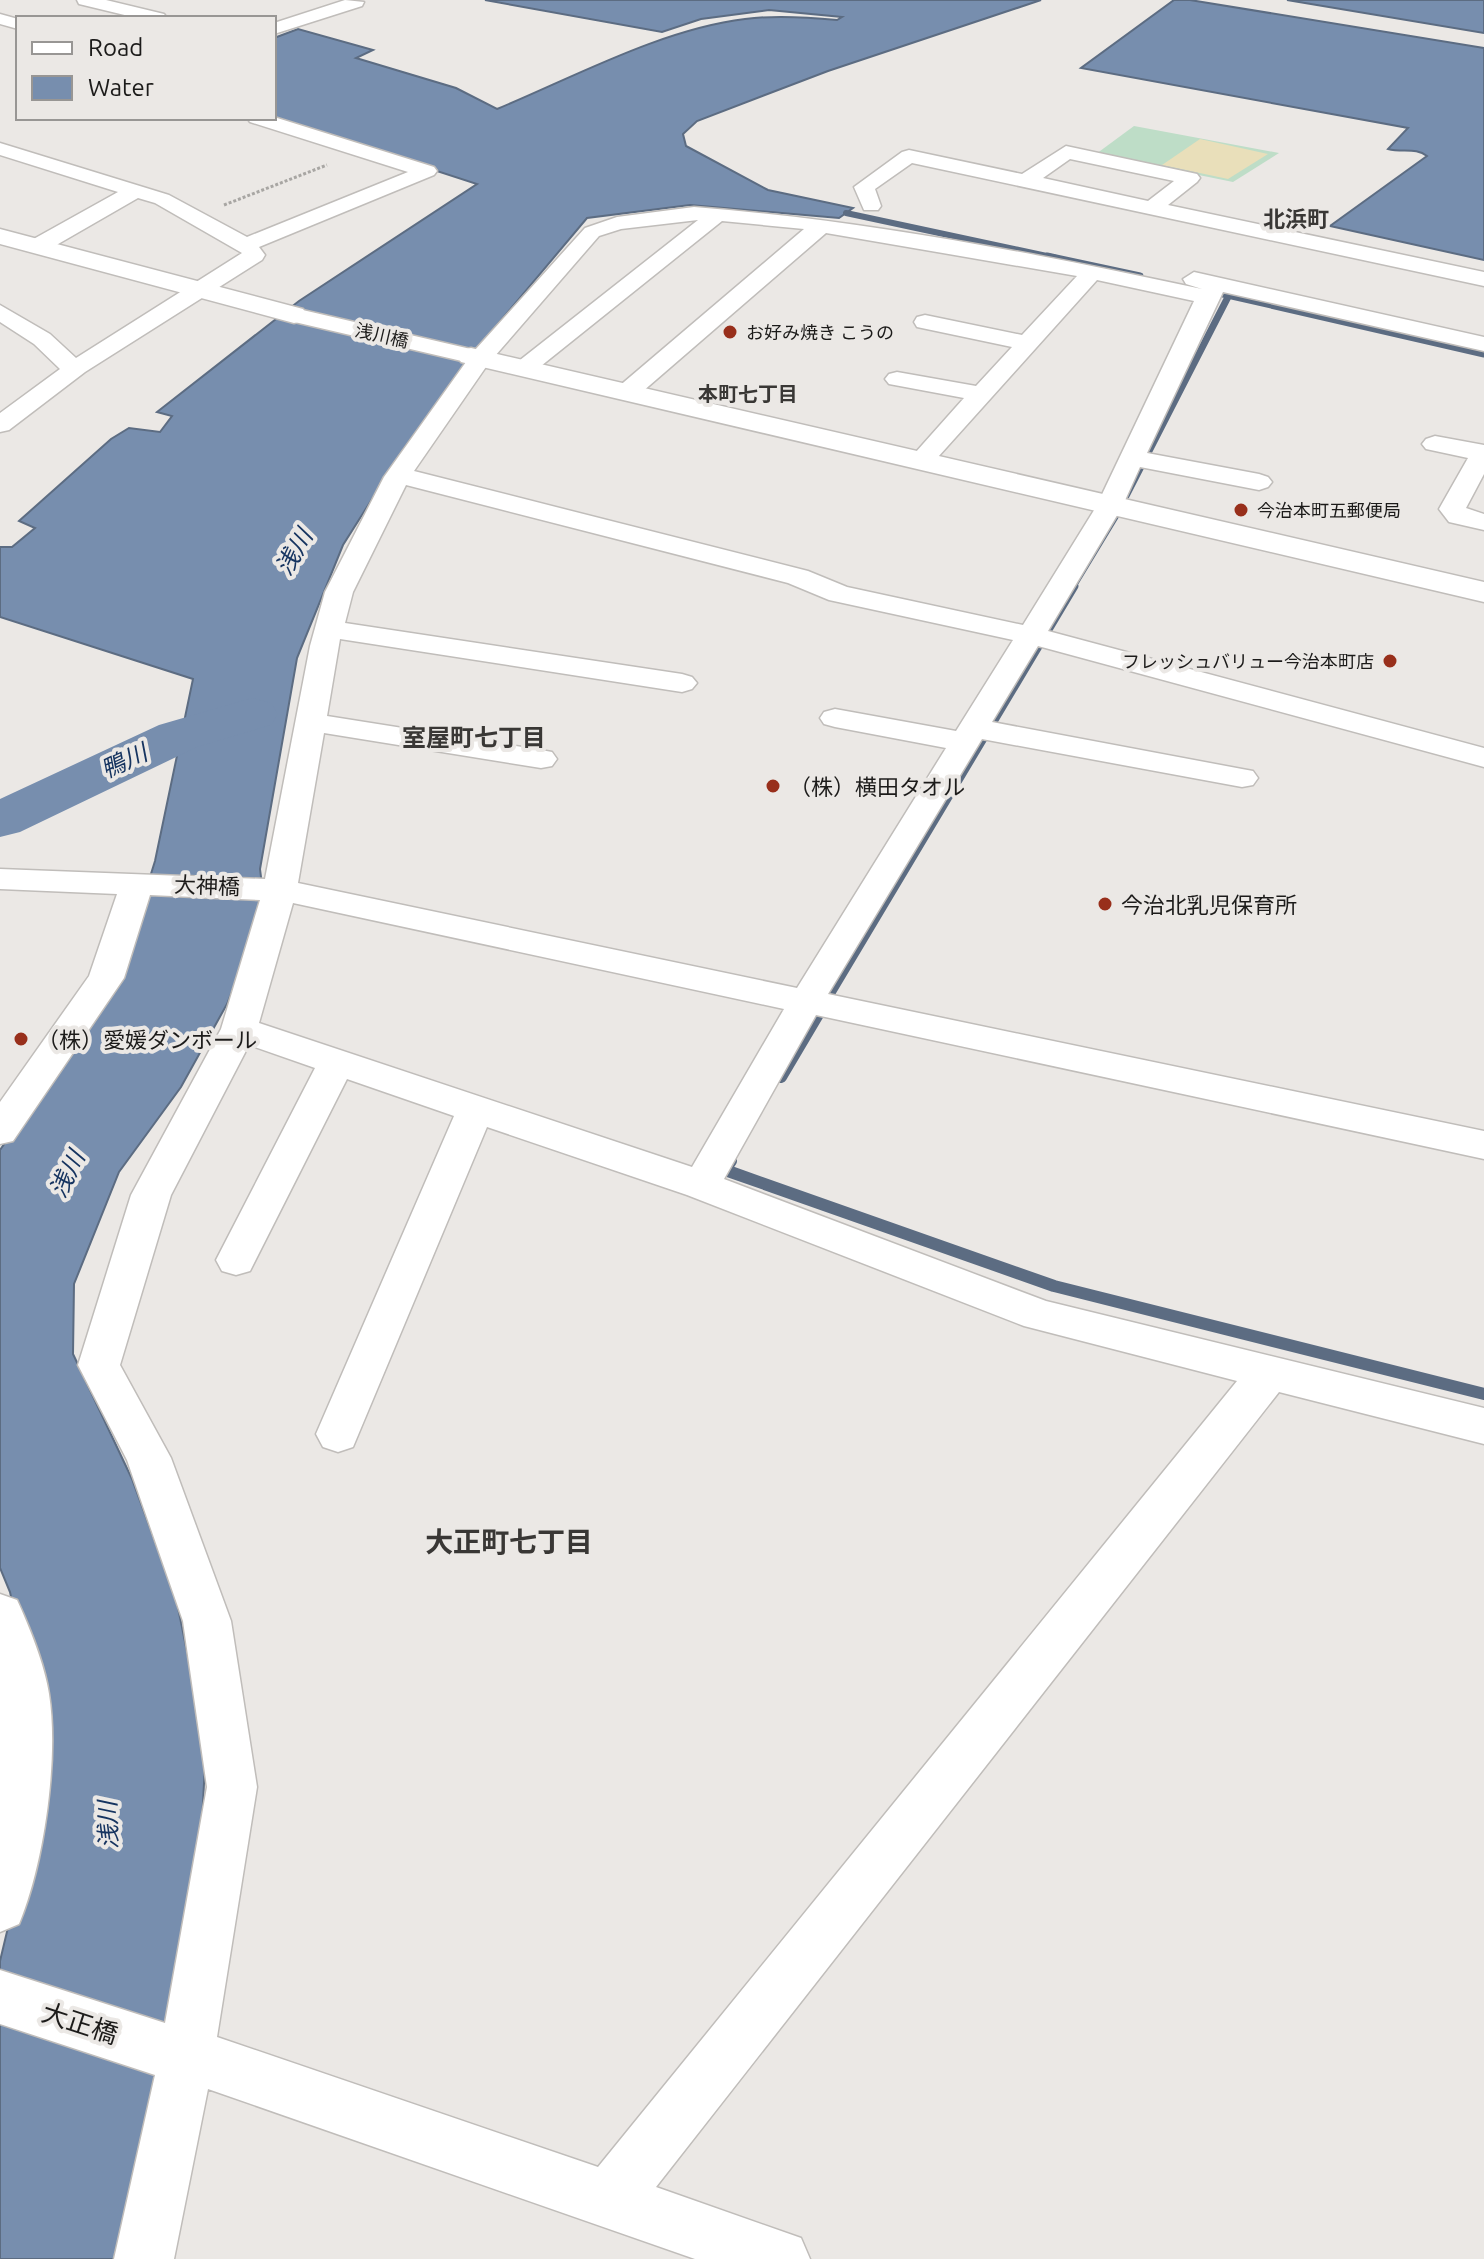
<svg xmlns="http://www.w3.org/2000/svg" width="1484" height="2259" font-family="Ubuntu,'Noto Sans JP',sans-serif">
<rect width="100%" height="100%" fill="#ebe8e5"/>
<!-- green -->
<path fill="#beddc7" d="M 1134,126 L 1279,153 L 1233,182 L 1096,154 Z"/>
<!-- sand -->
<path fill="#e9dfba" d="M 1200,139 L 1268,154 L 1228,179 L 1162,165 Z"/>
<!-- water -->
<path fill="#778eae" stroke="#5c6c82" stroke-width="2" d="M 485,0 L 1041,0 L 828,71 L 697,121 L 683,134 L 686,146 L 768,190 L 853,208 L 839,218 L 690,205 L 587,218 L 482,343 L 405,447 L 343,545 L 297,658 L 260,869 L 265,909 L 227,1004 L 181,1087 L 119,1172 L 74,1284 L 73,1354 L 132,1479 L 176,1598 L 206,1744 L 199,1881 L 177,1994 L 114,2259 L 0,2259 L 0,1961 L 47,1764 L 10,1592 L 0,1568 L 0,1150 L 116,986 L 155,861 L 193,679 L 0,617 L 0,547 L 12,547 L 35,528 L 19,521 L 111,439 L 129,428 L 160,432 L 172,416 L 157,412 L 299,301 L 477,184 L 274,118 L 274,38 L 298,29 L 373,50 L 356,58 L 456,88 L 497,109 C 574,77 662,29 745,19 C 776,15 806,17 837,20 L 842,17 L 769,10 L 701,19 L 662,32 Z
M 1174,0 L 1190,0 L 1484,48 L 1484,260 L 1330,226 L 1427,156 C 1416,147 1402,153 1388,149 L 1408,128 L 1081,68 Z
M 1287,0 L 1484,0 L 1484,33 Z"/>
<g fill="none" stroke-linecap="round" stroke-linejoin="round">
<!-- stream-far3 -->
<path stroke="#5c6c82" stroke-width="6" d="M 846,213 L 1056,258"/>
<!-- stream-far2 -->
<path stroke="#5c6c82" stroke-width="7" d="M 1047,256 L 1140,276
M 1223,294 L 1484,354
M 1126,496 L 1229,295
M 1072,588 L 1118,512"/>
<!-- stream-far1 -->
<path stroke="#5c6c82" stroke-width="9" d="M 819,1013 L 1074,586"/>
<!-- stream -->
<path stroke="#5c6c82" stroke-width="12" d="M 781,1077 L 820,1011
M 731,1161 L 725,1170 L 1054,1286 L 1484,1394"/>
<!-- river -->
<path fill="#778eae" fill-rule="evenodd" d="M 252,698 L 271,703 L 278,714 L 271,725 L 197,747 L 20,832 L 0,837 L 0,799 L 159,725 Z"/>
<!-- minor casing -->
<g stroke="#c0bdba" stroke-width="3">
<path id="minor" d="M 77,0 L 106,0 L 164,14 L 167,18 L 137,18 L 79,4 Z
M 345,0 L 364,2 L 362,6 L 274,34 L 274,23 Z
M 0,14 L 18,19 L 18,29 L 0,24 Z
M 274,117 L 434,167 L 437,171 L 434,175 L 259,247 L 265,255 L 262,260 L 85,372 L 9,430 L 0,432 L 0,413 L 60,369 L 34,344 L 0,322 L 0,305 L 50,334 L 76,358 L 242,253 L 155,203 L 138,198 L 46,251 L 30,251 L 27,246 L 30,241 L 118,192 L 0,155 L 0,143 L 169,195 L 247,237 L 408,172 L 250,122 L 247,118 Z
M 1066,146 L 1197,174 L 1200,178 L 1197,182 L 1168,205 L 1484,272 L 1484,286 L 912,163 L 875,189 L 881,206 L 878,210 L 864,210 L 854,187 L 902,152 L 909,150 L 1022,174 ZM 1070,159 L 1174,181 L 1148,201 L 1043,178 Z
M 694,207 C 865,220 1034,253 1202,289 L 1186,284 L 1183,279 L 1194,272 L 1484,337 L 1484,351 L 1223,292 L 1147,453 L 1259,474 L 1268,477 L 1272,482 L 1268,487 L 1259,490 L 1140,467 L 1122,507 L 1048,631 L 1484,748 L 1484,767 L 1038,646 L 992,722 L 1242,769 L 1253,771 L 1258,778 L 1253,785 L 1242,787 L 982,739 L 828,994 L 1484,1131 L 1484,1159 L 816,1015 L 724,1179 L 1046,1301 L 1484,1408 L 1484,1444 L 1279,1392 L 656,2187 L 801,2238 L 810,2259 L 695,2259 L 208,2089 L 174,2259 L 114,2259 L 155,2075 L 0,2024 L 0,1970 L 165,2023 L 207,1787 L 183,1621 L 127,1460 L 78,1365 L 131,1195 L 221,1029 L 260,900 L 150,895 L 124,978 L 13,1141 L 0,1144 L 0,1102 L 89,976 L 117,894 L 0,889 L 0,869 L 265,879 L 310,646 L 325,592 L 384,477 L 466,362 L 286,320 L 283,315 L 286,310 L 294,308 L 475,350 L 585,228 L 617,217 ZM 698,220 L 515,364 L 511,369 L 515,374 L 531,374 L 722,221 L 804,229 L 617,388 L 614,393 L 617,398 L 635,398 L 826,233 L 1077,276 L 1022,335 L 925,315 L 917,317 L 914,322 L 917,327 L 1012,347 L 976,386 L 897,372 L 889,374 L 885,379 L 889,384 L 964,398 L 907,462 L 911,467 L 929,467 L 1097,280 L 1194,301 L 1096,507 L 1023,625 L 847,587 L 808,571 L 414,471 L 488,364 L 599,236 L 621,229 ZM 406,485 L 788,583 L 829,600 L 1013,640 L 956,731 L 835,709 L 824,712 L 820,718 L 824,724 L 835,727 L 946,748 L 797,988 L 298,883 L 324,733 L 541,768 L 552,766 L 557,759 L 552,752 L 541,750 L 327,716 L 340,639 L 682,692 L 692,689 L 697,683 L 692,677 L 682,674 L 345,623 L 353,592 ZM 293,903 L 784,1009 L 692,1167 L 259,1023 ZM 249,1045 L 315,1068 L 216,1260 L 222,1271 L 236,1275 L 250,1271 L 347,1079 L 454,1116 L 316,1434 L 323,1447 L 338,1452 L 353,1447 L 487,1127 L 687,1195 L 1024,1326 L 1237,1381 L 598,2167 L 217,2037 L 257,1787 L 231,1621 L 171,1458 L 120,1365 L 171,1195 Z
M 1435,436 L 1484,445 L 1484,474 L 1466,508 L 1484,514 L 1484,530 L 1449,522 L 1439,509 L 1468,458 L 1426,449 L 1422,444 L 1426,439 Z
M 0,1594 L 17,1600 C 29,1626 45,1666 49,1694 C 59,1758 44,1864 19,1924 L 0,1932 Z"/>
</g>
<!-- tertiary casing -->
<g stroke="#c0bdba" stroke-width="3">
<path id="tertiary" d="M 0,229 L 303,309 L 307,315 L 303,321 L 294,323 L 0,244 Z
M 471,348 L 1484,582 L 1484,602 L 461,362 L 457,356 L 461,350 Z"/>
</g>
<!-- path -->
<path stroke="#a8a6a3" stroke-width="3" stroke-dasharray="3 2" stroke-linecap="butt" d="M 224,205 L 327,165"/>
<!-- minor -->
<use href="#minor" fill="#fff" fill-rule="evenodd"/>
<!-- tertiary -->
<use href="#tertiary" fill="#fff" fill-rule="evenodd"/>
</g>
<!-- markers -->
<g fill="#982f1b" stroke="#ebe8e5" stroke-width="3">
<circle cx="730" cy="332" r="8"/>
<circle cx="1241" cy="510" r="8"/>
<circle cx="1390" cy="661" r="8"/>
<circle cx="773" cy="786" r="8"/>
<circle cx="1105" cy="904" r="8"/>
<circle cx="21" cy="1039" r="8"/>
</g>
<g text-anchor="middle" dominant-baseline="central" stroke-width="8" stroke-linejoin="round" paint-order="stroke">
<!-- far-poi labels -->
<g font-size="18" fill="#1c1b1a" stroke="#ebe8e5" text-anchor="start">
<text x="746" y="332">お好み焼き こうの</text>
<text x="1257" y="510">今治本町五郵便局</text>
<text x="1374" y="661" text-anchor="end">フレッシュバリュー今治本町店</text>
</g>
<!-- far-street labels -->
<g font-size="18" fill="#1c1b1a" stroke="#ebe8e5">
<text transform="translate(382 335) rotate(13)">浅川橋</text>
</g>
<!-- far-neighbourhood labels -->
<g font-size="20" font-weight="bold" fill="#393735" stroke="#ebe8e5">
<text x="748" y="393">本町七丁目</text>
</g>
<!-- far-quarter labels -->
<g font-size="22" font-weight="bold" fill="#393735" stroke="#ebe8e5">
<text x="1296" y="218">北浜町</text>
</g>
<!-- poi labels -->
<g font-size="22" fill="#1c1b1a" stroke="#ebe8e5" text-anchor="start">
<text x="789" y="786">（株）横田タオル</text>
<text x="1121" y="904">今治北乳児保育所</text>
<text x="37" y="1039">（株）愛媛ダンボール</text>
</g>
<!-- street labels -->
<g font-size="22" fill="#1c1b1a" stroke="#ebe8e5">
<text transform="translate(207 885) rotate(2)">大神橋</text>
</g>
<!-- water labels -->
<g font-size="24" font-style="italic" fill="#163460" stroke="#ebe8e5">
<text transform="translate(294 552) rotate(-60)">浅川</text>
<text transform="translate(124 761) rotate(-25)">鴨川</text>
<text transform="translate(67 1174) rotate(-64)">浅川</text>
<text transform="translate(108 1825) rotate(-92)">浅川</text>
</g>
<!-- neighbourhood labels -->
<g font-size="24" font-weight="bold" fill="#393735" stroke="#ebe8e5">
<text x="474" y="737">室屋町七丁目</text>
</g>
<!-- near-street labels -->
<g font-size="26" fill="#1c1b1a" stroke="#ebe8e5">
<text transform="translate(80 2023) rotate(18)">大正橋</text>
</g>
<!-- near-neighbourhood labels -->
<g font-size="28" font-weight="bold" fill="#393735" stroke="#ebe8e5">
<text x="509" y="1541">大正町七丁目</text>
</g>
</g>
<!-- legend -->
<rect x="16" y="16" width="260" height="104" fill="#ebe8e5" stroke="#989694" stroke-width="2"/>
<rect x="32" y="42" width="40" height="12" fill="#ffffff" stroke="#989694" stroke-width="2"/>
<text x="88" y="56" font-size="24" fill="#1c1b1a">Road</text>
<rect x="32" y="76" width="40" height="24" fill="#778eae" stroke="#989694" stroke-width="2"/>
<text x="88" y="96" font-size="24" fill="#1c1b1a">Water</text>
</svg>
